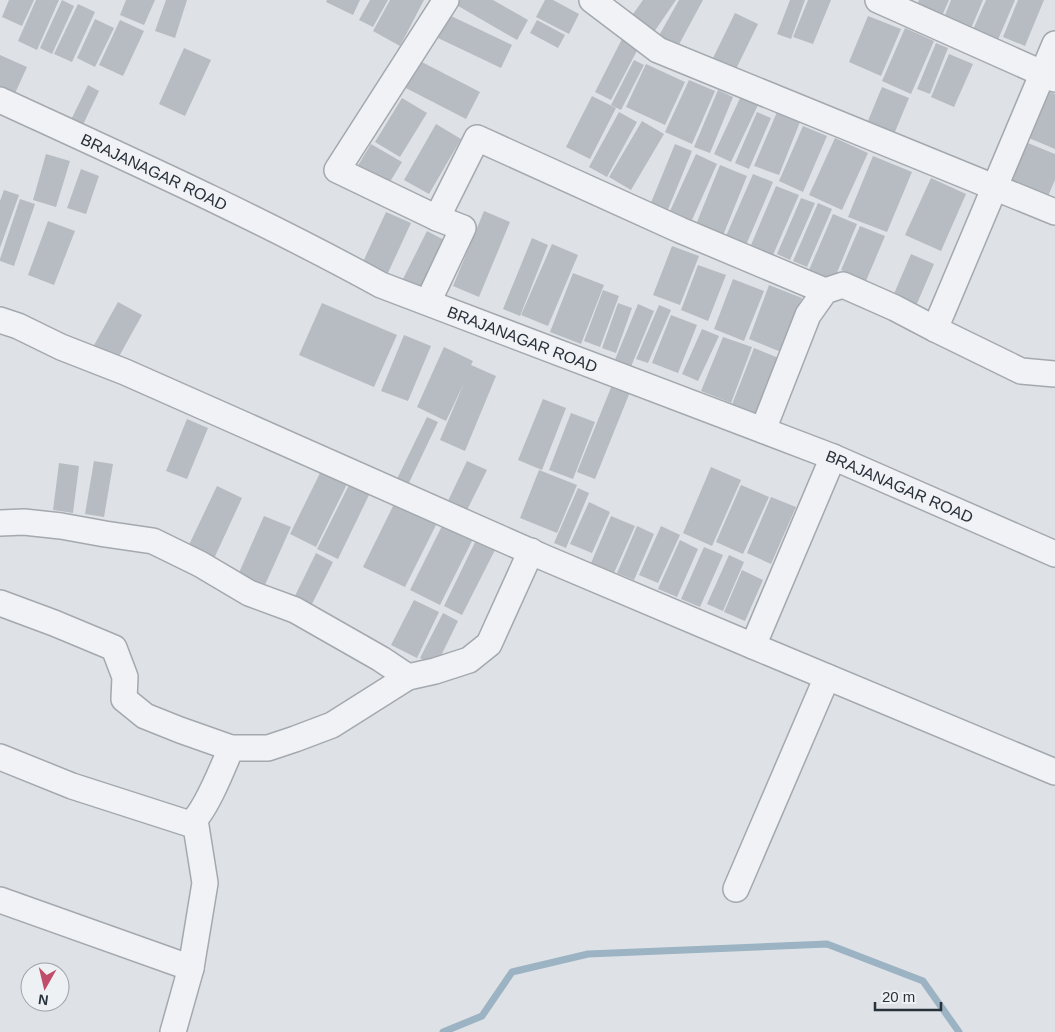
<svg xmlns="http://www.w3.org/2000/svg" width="1055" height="1032" font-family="Arial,sans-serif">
<rect width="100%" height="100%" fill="#dee2e6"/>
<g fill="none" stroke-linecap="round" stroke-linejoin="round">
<!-- stream -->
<path stroke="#9cb3c3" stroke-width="7" d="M 443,1032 L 482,1016 L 512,972 L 588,954 L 827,944 L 923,981 L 959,1032"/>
</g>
<!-- building -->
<path fill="#b6bcc2" d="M 9,0 L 34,0 L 22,26 L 2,17 Z
M 36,0 L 59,0 L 37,50 L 18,41 Z
M 62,0 L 74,6 L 52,54 L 40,48 Z
M 126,0 L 155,0 L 144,25 L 120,15 Z
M 166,0 L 187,0 L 175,38 L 155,31 Z
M 327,0 L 360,0 L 353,15 L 326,2 Z
M 370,0 L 388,0 L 373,27 L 359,20 Z
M 390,0 L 424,0 L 400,46 L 373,31 Z
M 455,0 L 493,0 L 528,20 L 517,40 L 453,3 Z
M 545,0 L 553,0 L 579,14 L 569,34 L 536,17 Z
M 643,0 L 676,0 L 654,32 L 631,17 Z
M 679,0 L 703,0 L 676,50 L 657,39 Z
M 790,0 L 805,0 L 791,39 L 777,34 Z
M 808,0 L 831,0 L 813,44 L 793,37 Z
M 919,0 L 949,0 L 938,25 L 913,14 Z
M 951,0 L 983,0 L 970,31 L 943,20 Z
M 986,0 L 1015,0 L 997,42 L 972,32 Z
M 1018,0 L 1044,0 L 1025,46 L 1003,37 Z
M 78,4 L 95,12 L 72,62 L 54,54 Z
M 735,13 L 758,24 L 736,69 L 713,58 Z
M 449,15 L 512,45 L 501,68 L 438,38 Z
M 868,16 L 901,29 L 881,76 L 849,62 Z
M 95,19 L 114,28 L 95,67 L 77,58 Z
M 120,20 L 144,31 L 123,76 L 99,65 Z
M 537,20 L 565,35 L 558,48 L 530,33 Z
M 905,28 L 934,41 L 911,94 L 882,81 Z
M 623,37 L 640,45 L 611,100 L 595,92 Z
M 936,43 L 948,48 L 930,94 L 917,89 Z
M 184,48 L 211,60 L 185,116 L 159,104 Z
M 949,54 L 973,64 L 954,107 L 931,97 Z
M 0,55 L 27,67 L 12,100 L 0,95 Z
M 416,59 L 480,92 L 466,119 L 402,86 Z
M 634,60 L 644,65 L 621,110 L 611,105 Z
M 646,64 L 685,82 L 665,125 L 626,107 Z
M 689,80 L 715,91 L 692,144 L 665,132 Z
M 88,85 L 99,91 L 80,131 L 68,126 Z
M 882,87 L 909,98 L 892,139 L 865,128 Z
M 718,90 L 733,97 L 710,153 L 694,147 Z
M 1044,90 L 1055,94 L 1055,149 L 1024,136 Z
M 592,96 L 616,108 L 590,159 L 566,147 Z
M 741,96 L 758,105 L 731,162 L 714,154 Z
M 402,98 L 427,113 L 400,157 L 375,142 Z
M 619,112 L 637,122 L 607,177 L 589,167 Z
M 757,112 L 771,118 L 749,169 L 735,163 Z
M 777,112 L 800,122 L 779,175 L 754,166 Z
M 642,121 L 664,134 L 631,190 L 609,177 Z
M 436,124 L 461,139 L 429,194 L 404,180 Z
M 803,126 L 827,136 L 803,192 L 779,181 Z
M 835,138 L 868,153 L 842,210 L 809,195 Z
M 1023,141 L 1055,154 L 1055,180 L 1045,203 L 1005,186 Z
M 371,144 L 402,162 L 388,185 L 357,167 Z
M 675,144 L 692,151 L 667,212 L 650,205 Z
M 46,154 L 70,161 L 56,207 L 33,200 Z
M 696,154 L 717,164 L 692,220 L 670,211 Z
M 873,156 L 912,172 L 887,232 L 848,217 Z
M 720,165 L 747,176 L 722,238 L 695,227 Z
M 81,169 L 99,176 L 86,214 L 67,208 Z
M 753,174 L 773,182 L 746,245 L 726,236 Z
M 931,178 L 966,194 L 941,251 L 905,235 Z
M 776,186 L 799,195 L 773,255 L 751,245 Z
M 4,190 L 19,195 L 0,248 L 0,201 Z
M 801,198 L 815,203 L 790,260 L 777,254 Z
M 20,199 L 35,204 L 14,266 L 0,261 L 0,259 Z
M 818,203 L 832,209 L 807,267 L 793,261 Z
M 484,211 L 510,222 L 479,297 L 453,286 Z
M 386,212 L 411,223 L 387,275 L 362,264 Z
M 833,214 L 857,224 L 834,280 L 809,270 Z
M 48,221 L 75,231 L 54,285 L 28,275 Z
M 860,226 L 885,236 L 866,281 L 841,270 Z
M 427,231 L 446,241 L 417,297 L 399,287 Z
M 532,238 L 548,245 L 520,316 L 503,309 Z
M 552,244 L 578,255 L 548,326 L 521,315 Z
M 672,246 L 699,256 L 680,305 L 653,295 Z
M 911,254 L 934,264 L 916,306 L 893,296 Z
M 698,265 L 726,275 L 708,321 L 681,310 Z
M 573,273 L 604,285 L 581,344 L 550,332 Z
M 733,279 L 764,291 L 744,341 L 714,329 Z
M 769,285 L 802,298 L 781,352 L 749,339 Z
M 603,290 L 619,296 L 600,347 L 584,341 Z
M 118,302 L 142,315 L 117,360 L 93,347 Z
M 322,303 L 397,335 L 374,387 L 299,355 Z
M 618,303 L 632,308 L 616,353 L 602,348 Z
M 638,304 L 654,311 L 630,369 L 614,362 Z
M 659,305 L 671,310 L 648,363 L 636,359 Z
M 671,315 L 697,325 L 678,373 L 652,363 Z
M 702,329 L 719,336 L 698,381 L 682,374 Z
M 404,335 L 431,346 L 408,401 L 381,391 Z
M 723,337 L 752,347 L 731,403 L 701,391 Z
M 444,347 L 473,361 L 471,365 L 496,376 L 465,451 L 440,440 L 464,383 L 446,421 L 417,407 Z
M 754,348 L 781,359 L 758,418 L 731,407 Z
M 612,385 L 630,392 L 595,479 L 577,472 Z
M 543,399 L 566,408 L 542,470 L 518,460 Z
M 571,413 L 595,422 L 573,479 L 549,470 Z
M 427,417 L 438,422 L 407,487 L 396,481 Z
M 187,419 L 208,428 L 187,479 L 166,471 Z
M 94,461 L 113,464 L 104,517 L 85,514 Z
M 467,461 L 487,470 L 466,512 L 447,503 Z
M 59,463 L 79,466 L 73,513 L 53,510 Z
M 323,467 L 349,480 L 316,547 L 290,534 Z
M 711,467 L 741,480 L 712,546 L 683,533 Z
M 539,470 L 577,485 L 557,533 L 520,518 Z
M 351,481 L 371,491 L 338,559 L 317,549 Z
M 741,485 L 769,497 L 743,554 L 716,542 Z
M 217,486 L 242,498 L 212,563 L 186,551 Z
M 578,488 L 589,493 L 566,548 L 554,543 Z
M 771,497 L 796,507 L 771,564 L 747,553 Z
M 396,500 L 438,521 L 405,587 L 363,567 Z
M 589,502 L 610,512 L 592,553 L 570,544 Z
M 264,516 L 291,527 L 264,587 L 238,575 Z
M 611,516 L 635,526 L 614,573 L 591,563 Z
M 444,522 L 474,537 L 440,605 L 410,590 Z
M 637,526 L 654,534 L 634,580 L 617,573 Z
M 661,526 L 680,535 L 658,583 L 639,575 Z
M 478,536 L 497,546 L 462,615 L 444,606 Z
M 680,540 L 698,549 L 677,597 L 658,589 Z
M 704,547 L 723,555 L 700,607 L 681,599 Z
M 316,553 L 333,562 L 308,612 L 291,604 Z
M 729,555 L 744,562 L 723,611 L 707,604 Z
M 742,570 L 763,580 L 745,621 L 724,612 Z
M 414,600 L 439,612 L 417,658 L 391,645 Z
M 443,613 L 458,621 L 436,666 L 420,658 Z"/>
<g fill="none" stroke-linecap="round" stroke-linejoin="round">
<!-- minor casing -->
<g stroke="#a4a9af" stroke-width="28">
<g id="minor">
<path d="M 446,0 L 337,170 L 437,218 L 477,138 L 680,230 L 825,291"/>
<path d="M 592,0 L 658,50 L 1055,212"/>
<path d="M 878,0 L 1055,79"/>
<path id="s1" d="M 0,100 C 128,159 257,217 381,285 L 833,457 L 1055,554"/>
<path d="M 428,302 L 463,228 L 437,218"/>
<path d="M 0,320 L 18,326 L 61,347 L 125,372 L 545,558 L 753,646 L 833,457"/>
<path d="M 935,329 L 1021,371 L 1055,374"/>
<path d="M 763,430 L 808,315 L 825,291 L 843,285 L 895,308 L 935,329 L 1055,44"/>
<path d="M 0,523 L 24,522 L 61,526 L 105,534 L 153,541 L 200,564 L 249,593 L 295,610 L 381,659 L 408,677 L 435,671 L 469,660 L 489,644 L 531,551"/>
<path d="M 0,603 L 54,623 L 114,648 L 125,677 L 124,699 L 145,716 L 180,730 L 231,748 L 268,748 L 295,739 L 332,725 L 408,677"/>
<path d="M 753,646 L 1055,772"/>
<path d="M 0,757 L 72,786 L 190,824 C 205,813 223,767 231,748"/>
<path d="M 736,889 L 827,677"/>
<path d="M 0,900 L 191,968"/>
<path d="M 173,1032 L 191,968 L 205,883 L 195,820"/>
</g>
</g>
<!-- minor -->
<use href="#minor" stroke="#f0f2f5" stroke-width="25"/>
</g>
<g text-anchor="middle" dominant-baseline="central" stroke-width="5" stroke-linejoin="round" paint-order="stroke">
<!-- street labels -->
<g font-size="16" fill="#29313b" stroke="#edf1f4">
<text stroke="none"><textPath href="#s1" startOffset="170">BRAJANAGAR ROAD</textPath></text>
<text stroke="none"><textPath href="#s1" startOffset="575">BRAJANAGAR ROAD</textPath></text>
<text stroke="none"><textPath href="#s1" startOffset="980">BRAJANAGAR ROAD</textPath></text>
</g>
</g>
<!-- north arrow -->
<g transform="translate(45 987) rotate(188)"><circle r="24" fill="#edf1f4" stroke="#9fa4aa"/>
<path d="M0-4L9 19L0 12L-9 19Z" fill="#c04e6b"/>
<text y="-8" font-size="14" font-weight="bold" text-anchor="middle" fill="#29313b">N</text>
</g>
<!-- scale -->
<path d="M875 1002v8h66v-8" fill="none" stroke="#29313b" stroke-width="2.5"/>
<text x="882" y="1002" font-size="15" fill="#29313b" stroke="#edf1f4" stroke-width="4" paint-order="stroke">20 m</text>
</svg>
